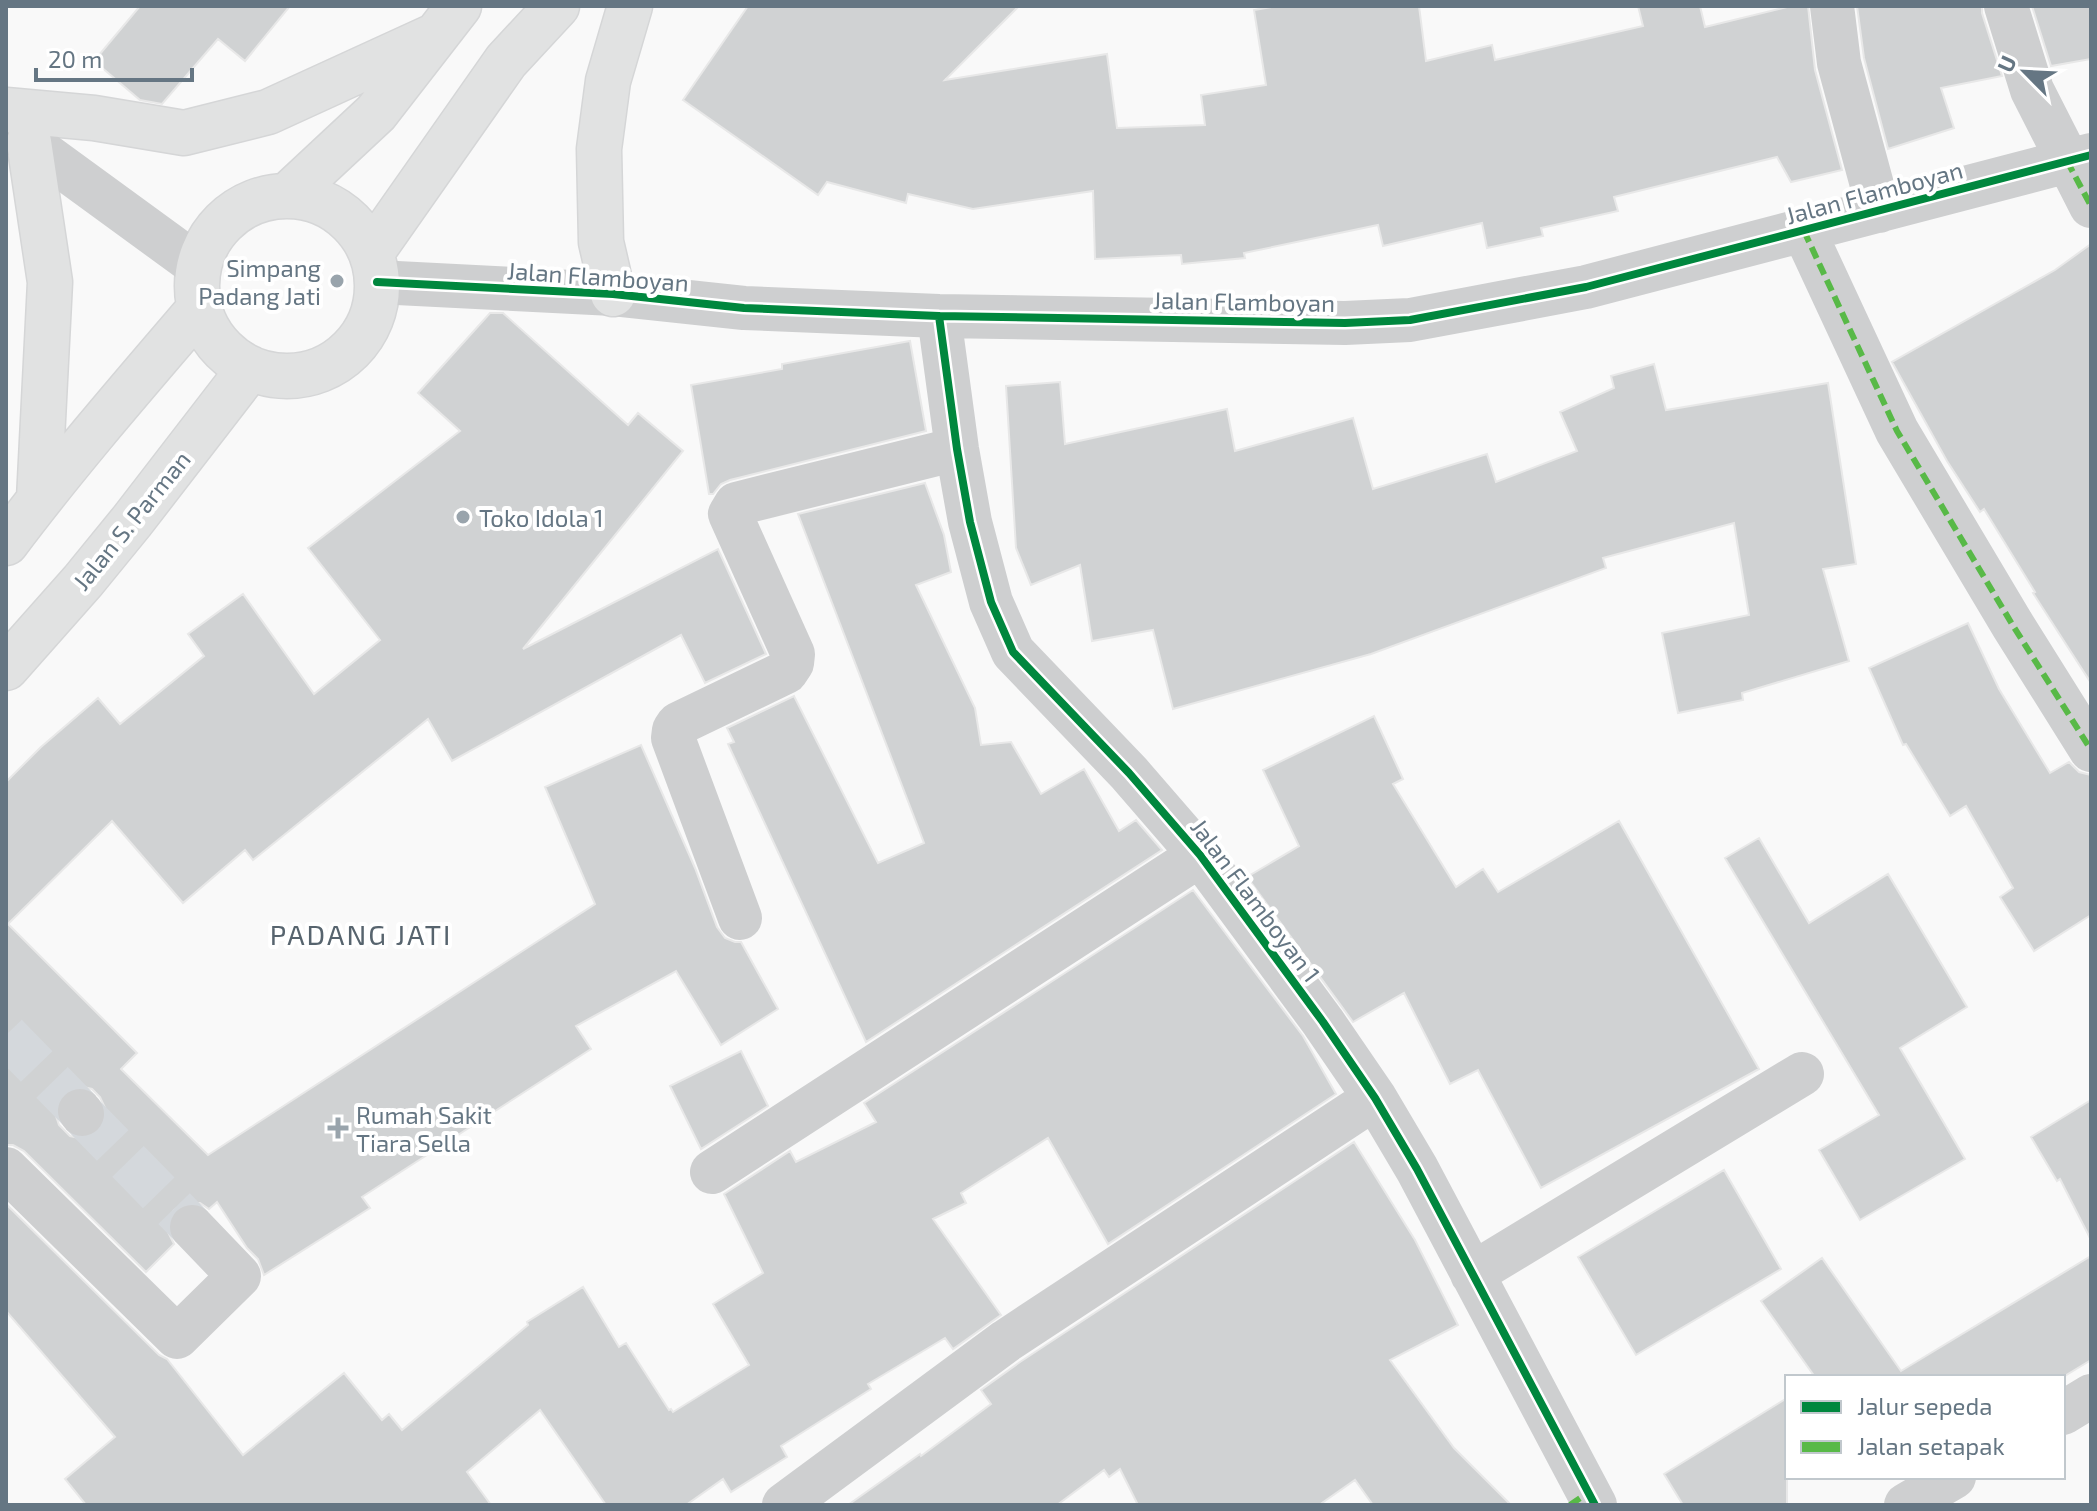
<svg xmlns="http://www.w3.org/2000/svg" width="2097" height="1511" font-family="'Exo 2',sans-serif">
<rect width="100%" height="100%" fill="#f9f9f9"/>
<!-- building -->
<path fill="#d0d2d3" stroke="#e8e8e8" stroke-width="2" fill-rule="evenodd" d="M 140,6 L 290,6 L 245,61 L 218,39 L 162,104 L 140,100 L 94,61 Z
M 748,6 L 1019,6 L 945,80 L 1107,54 L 1117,128 L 1205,125 L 1201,95 L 1266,85 L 1254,10 L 1278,6 L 1419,6 L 1426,61 L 1492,45 L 1495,60 L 1643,26 L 1638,6 L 1700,6 L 1705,27 L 1791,6 L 1808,6 L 1815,70 L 1842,170 L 1791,182 L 1777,157 L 1614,197 L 1618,211 L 1541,228 L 1543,236 L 1487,248 L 1482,223 L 1383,246 L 1378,225 L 1244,253 L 1245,258 L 1182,264 L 1181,255 L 1095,259 L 1093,191 L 973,209 L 908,194 L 906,203 L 827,182 L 818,195 L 683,100 Z
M 1857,6 L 1982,6 L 1982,13 L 2002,76 L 1941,88 L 1954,128 L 1888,149 L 1864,58 Z
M 2032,6 L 2091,6 L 2091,59 L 2051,66 Z
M 2091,244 L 2091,683 L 2033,593 L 2035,592 L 1984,509 L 1980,512 L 1947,461 L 1892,362 L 2055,270 Z
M 490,313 L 503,313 L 628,425 L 638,413 L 683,451 L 523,649 L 718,549 L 766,654 L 705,683 L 681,635 L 452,761 L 428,719 L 253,860 L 245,850 L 183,903 L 112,821 L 8,924 L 137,1053 L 121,1069 L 208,1155 L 595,904 L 545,787 L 641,745 L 695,868 L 717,927 L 725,938 L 735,942 L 741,942 L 778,1009 L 721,1045 L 676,971 L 576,1026 L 591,1049 L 362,1197 L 370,1208 L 264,1275 L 258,1259 L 247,1248 L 217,1202 L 209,1209 L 200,1203 L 187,1203 L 174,1210 L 168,1219 L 168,1232 L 174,1244 L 146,1272 L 24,1151 L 13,1145 L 6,1145 L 6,782 L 41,747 L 98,698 L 120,724 L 204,656 L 188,634 L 243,594 L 314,694 L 380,640 L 308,548 L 460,431 L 418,393 ZM 79,1086 L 92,1089 L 100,1097 L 107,1112 L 104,1126 L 96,1134 L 84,1139 L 70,1136 L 59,1125 L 55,1113 L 58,1099 L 67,1090 Z
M 910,341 L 926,431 L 730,480 L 721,484 L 713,494 L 709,494 L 691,385 L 782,369 L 782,364 Z
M 1654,364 L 1666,410 L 1828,383 L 1856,564 L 1823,569 L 1849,661 L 1742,693 L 1743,700 L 1678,713 L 1662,633 L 1749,615 L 1734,523 L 1603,558 L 1606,568 L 1371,654 L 1173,709 L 1153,630 L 1092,641 L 1080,565 L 1031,585 L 1016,548 L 1006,386 L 1060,382 L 1065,444 L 1227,409 L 1235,451 L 1353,418 L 1373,489 L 1487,454 L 1496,482 L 1577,451 L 1560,412 L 1614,388 L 1611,376 Z
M 925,483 L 944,535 L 951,572 L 916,585 L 975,708 L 981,745 L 1011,742 L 1041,794 L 1084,769 L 1119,831 L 1136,820 L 1162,850 L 866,1042 L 728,744 L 734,742 L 727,728 L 794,696 L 878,863 L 924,843 L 798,514 Z
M 1968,623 L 1999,689 L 2050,773 L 2069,762 L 2079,772 L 2091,775 L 2091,915 L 2034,951 L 2000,897 L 2013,888 L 1966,806 L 1950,816 L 1906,744 L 1903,745 L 1869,668 Z
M 1374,716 L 1403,779 L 1393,784 L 1456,887 L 1483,869 L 1498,892 L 1619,821 L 1759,1069 L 1541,1188 L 1478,1070 L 1450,1084 L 1404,993 L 1353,1022 L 1247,877 L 1299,846 L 1263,770 Z
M 1759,838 L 1809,923 L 1888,874 L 1967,1007 L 1900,1048 L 1965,1159 L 1860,1220 L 1819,1150 L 1879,1115 L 1725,858 Z
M 1193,890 L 1303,1036 L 1336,1094 L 1108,1244 L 1048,1138 L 961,1193 L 966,1203 L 933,1219 L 1001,1315 L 953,1349 L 945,1338 L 868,1384 L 871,1389 L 781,1446 L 787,1457 L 731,1492 L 723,1479 L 686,1505 L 606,1505 L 540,1410 L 467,1472 L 491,1505 L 86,1505 L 65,1479 L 115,1437 L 6,1311 L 6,1204 L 159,1355 L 167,1359 L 243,1455 L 344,1373 L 382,1420 L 389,1414 L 402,1430 L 528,1325 L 527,1322 L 583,1287 L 619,1347 L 626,1343 L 669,1410 L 671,1409 L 673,1412 L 749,1365 L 713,1304 L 763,1273 L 724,1194 L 790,1151 L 796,1162 L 876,1122 L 864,1103 Z
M 741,1051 L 768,1106 L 701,1149 L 670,1086 Z
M 2091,1100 L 2091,1240 L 2060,1179 L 2057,1181 L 2031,1137 Z
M 1354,1142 L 1415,1240 L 1458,1325 L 1390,1360 L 1454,1448 L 1511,1505 L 1373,1505 L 1355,1480 L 1319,1505 L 1138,1505 L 1120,1469 L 1109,1477 L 1104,1470 L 1057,1505 L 848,1505 L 920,1454 L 921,1456 L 991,1404 L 981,1390 L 1020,1362 Z
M 1724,1170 L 1781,1269 L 1636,1355 L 1578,1257 Z
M 2091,1256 L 2091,1360 L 2063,1377 L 1815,1377 L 1761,1301 L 1822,1258 L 1901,1371 Z
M 1787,1398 L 1787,1505 L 1683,1505 L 1664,1474 Z"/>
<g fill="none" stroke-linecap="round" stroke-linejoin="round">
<!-- minor-tunnel -->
<path stroke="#d4d8dc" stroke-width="44" stroke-dasharray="44 22" stroke-linecap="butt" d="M 6,1035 L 80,1111
M 82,1114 L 192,1227"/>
<!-- major casing -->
<g stroke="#d5d6d7" stroke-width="47">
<path id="major" d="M 6,110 L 94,118 L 184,133 L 268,112 L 434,36
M 29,142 L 50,282 L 39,499
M197 286a90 90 0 1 1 180 0a90 90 0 1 1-180 0Z
M 287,196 L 376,113 L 459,6
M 372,252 L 506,61 L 557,6
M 613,294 L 601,242 L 599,149 L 608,81 L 630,6
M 6,543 C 67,462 133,386 199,309
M 6,668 L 83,581 L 132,521 L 250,368"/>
</g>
<!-- minor -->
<path stroke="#cecfd0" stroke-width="44" d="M 1832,6 L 1839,63 L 1879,211
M 2006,6 L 2032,90 L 2091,206
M 6,126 L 198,266
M 1804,231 L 1897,431 L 2012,624 L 2091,750
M 377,282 L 613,294 L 744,308 L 939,316 L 1345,323 L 1410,320 L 1586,287 L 2091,155
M 939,316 L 957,449 L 970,522 L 991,602 L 1013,652 L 1129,773 L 1200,855 L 1323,1022 L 1375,1098 L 1417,1169 L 1595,1505
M 740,918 L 673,738 L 674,730 L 678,724 L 786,672 L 792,663 L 793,654 L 730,514 L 736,504 L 957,449
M 80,1111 L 82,1114
M 6,1169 L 177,1337 L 239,1276 L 192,1227
M 712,1172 L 1200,855
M 1472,1274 L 1802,1074
M 2063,1413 L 2091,1396
M 784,1505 L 1006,1341 L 1375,1098
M 1906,1505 L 1954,1477"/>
<!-- major -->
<use href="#major" stroke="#e1e2e2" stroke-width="44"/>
<!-- quiet -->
<path stroke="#58b947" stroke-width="6" stroke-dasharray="12 6" stroke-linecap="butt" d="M 2067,161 L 2091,206
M 1804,231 L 1897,431 L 2012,624 L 2091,750
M 1570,1505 L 1589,1492"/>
<!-- cycleway casing -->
<g stroke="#fff" stroke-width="13">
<path id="cycleway" d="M 377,282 L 613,294 L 744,308 L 939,316 L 1345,323 L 1410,320 L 1586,287 L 2091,155
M 939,316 L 957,449 L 970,522 L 991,602 L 1013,652 L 1129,773 L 1200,855 L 1323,1022 L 1375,1098 L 1417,1169 L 1595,1505"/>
</g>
<!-- cycleway -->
<use href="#cycleway" stroke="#00873e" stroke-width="8"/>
</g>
<!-- markers -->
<g fill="#99a4ac" stroke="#fff" stroke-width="3">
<circle cx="337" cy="281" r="8"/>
<circle cx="463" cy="517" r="8"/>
<path d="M334 1116h8v8h8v8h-8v8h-8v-8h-8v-8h8z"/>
</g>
<g text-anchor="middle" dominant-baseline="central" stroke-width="8" stroke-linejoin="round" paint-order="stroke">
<!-- street labels -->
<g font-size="24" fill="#657683" stroke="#fff">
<text transform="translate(1874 192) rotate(-15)">Jalan Flamboyan</text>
<text transform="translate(598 276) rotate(4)">Jalan Flamboyan</text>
<text transform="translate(1244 301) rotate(1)">Jalan Flamboyan</text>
<text transform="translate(131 520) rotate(-51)">Jalan S. Parman</text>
<text transform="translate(1256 900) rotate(53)">Jalan Flamboyan 1</text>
</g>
<!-- poi labels -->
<g font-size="24" fill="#657683" stroke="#fff" text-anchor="start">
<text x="321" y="267" text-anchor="end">Simpang<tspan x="321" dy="28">Padang Jati</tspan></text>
<text x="479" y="517">Toko Idola 1</text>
<text x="356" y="1114">Rumah Sakit<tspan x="356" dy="28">Tiara Sella</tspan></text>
</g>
<!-- quarter labels -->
<g font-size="28" letter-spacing="2" fill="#57646e" stroke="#fff">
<text x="361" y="934">PADANG JATI</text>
</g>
</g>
<!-- border -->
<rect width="2097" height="1511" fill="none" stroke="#657683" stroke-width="16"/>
<!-- legend -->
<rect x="1785" y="1375" width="280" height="104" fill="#ffffff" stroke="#c1c8cd" stroke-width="2"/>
<rect x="1801" y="1401" width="40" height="12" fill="#00873e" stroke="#c1c8cd" stroke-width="2"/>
<text x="1857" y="1415" font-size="24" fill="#657683">Jalur sepeda</text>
<rect x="1801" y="1441" width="40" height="12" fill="#58b947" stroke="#c1c8cd" stroke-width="2"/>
<text x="1857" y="1455" font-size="24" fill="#657683">Jalan setapak</text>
<!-- north arrow -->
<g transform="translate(2025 72) rotate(294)" stroke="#ffffff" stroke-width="6" paint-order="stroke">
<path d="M0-6L14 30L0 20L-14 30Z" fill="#657683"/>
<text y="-12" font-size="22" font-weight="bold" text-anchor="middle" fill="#657683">U</text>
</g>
<!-- scale -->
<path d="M36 68v12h156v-12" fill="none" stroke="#657683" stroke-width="4"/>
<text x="48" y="68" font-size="24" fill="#657683" stroke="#ffffff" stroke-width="6" paint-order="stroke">20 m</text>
</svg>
